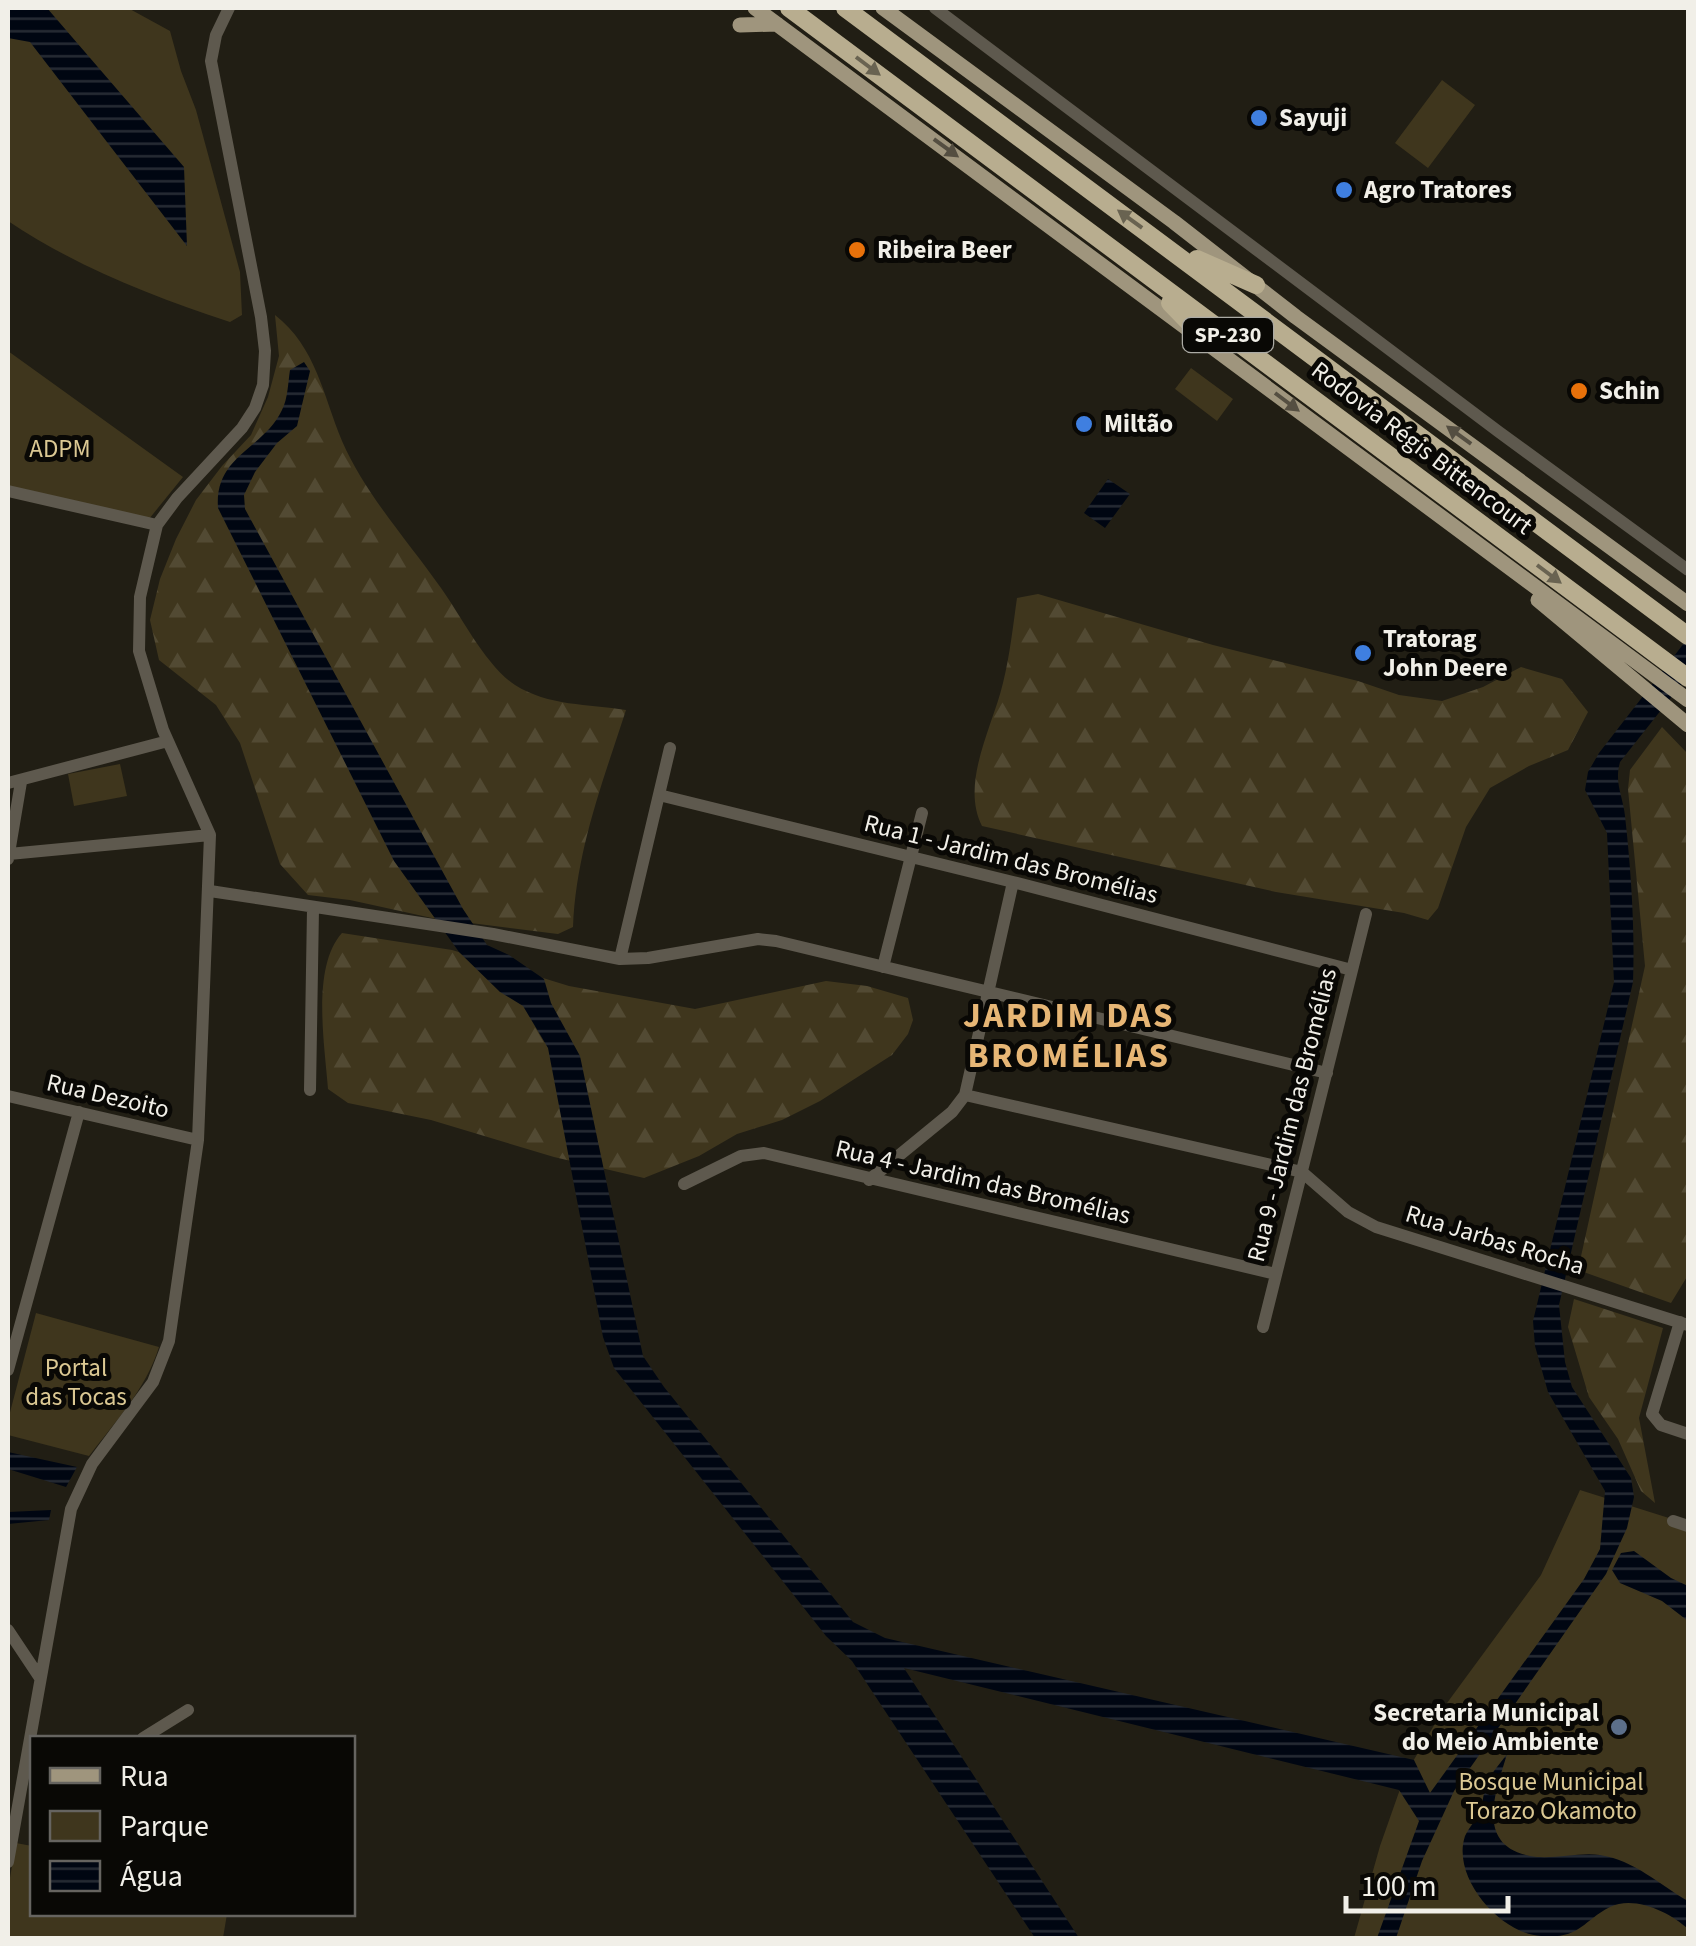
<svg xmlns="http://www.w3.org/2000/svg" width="1696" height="1946" font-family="'Source Sans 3',sans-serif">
<defs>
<pattern id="forest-firs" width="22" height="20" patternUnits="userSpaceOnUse" patternTransform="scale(2.5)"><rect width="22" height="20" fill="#3f361d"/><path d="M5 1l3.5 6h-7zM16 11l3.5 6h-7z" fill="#524a33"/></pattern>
<pattern id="water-rules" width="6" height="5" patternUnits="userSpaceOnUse" patternTransform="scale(2.5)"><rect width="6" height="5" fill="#000612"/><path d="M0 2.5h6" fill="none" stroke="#262b34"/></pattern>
</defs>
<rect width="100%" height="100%" fill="#211e14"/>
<!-- green -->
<path fill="#3f361d" d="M 8,8 L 128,8 L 170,31 L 181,71 L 196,110 L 240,272 L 242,315 L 230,322 C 151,296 77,267 8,221 Z
M 1442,80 L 1475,105 L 1428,168 L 1395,143 Z
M 8,351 L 183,477 L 149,519 L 8,487 Z
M 1191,368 L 1233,399 L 1217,421 L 1175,389 Z
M 120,764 L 127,796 L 74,806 L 68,774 Z
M 36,1313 L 159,1347 C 146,1389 115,1422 89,1456 L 8,1435 L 8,1420 Z
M 1580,1490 L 1688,1524 L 1688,1938 L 1354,1938 L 1380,1846 L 1405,1775 L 1447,1703 L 1541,1575 Z
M 16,1843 L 32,1846 L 32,1914 L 227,1914 L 223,1938 L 8,1938 L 8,1889 Z"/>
<!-- forest -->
<path fill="url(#forest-firs)" d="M 275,315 C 316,347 323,395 342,441 C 365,494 408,541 441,588 C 461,616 486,666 515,685 C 548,706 588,704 626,710 C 603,781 576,851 573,927 L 558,934 L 432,918 L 350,900 L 308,895 L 280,864 L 240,743 L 216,705 L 159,660 L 150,620 L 160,579 L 176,539 L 196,500 L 222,466 L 251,435 L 268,397 L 279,356 Z
M 1038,594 L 1213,645 L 1358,681 L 1399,695 L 1442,701 L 1483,687 L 1521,667 L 1562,679 L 1588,712 L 1568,750 L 1529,766 L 1490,788 L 1466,827 L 1438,908 L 1428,920 L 1404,913 L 1276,892 L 982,826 C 960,783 993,726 1003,683 C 1010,655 1013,626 1017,598 Z
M 1662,727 L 1688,754 L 1688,1275 L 1671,1303 L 1578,1270 L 1645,966 L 1628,789 L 1630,770 Z
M 342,933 L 452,950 L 569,986 L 695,1009 L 826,981 L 867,986 L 908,998 L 913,1020 L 908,1034 L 892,1055 L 820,1101 L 782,1120 L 737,1134 L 699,1156 L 644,1178 L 554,1157 L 431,1120 L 348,1103 L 328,1089 C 325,1046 311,967 342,933 Z
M 1574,1299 L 1663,1328 L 1639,1418 L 1655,1503 L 1641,1491 L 1618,1439 L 1589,1397 L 1568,1327 Z"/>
<!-- water -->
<path fill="url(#water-rules)" d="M 8,8 L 47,8 L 184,167 L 187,246 L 30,42 L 8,38 Z
M 304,362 L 310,371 L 297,426 L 277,443 L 255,472 L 244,495 L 245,509 L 463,909 L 487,945 L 509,955 L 544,979 L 551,1003 L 580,1056 L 643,1356 L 664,1387 L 853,1622 L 885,1638 L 1414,1760 L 1430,1793 L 1584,1579 L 1600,1549 L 1605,1491 L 1548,1392 L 1535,1346 L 1533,1321 L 1614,982 L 1607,833 L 1585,790 L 1588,772 L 1599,753 L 1688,638 L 1688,676 L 1620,762 C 1614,783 1623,796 1625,816 C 1631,870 1635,928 1633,982 L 1559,1305 L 1565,1362 L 1572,1387 L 1631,1478 L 1634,1497 L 1627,1528 L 1606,1574 L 1454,1791 L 1422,1861 L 1396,1938 L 1377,1938 L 1419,1821 L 1399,1790 L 904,1668 L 1079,1938 L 1035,1938 L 852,1661 L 826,1636 L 614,1368 L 603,1337 L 548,1048 L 523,1006 L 500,992 L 459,952 L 394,861 L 218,508 C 214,455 264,449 282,410 C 288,398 288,382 290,370 Z
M 1108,479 L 1130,494 L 1105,528 L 1084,513 Z
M 8,1452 L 77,1467 L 66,1487 L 8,1469 Z
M 51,1510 L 49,1520 L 8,1524 L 8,1512 Z
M 1634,1551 L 1671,1578 L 1688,1586 L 1688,1621 L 1662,1601 L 1620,1583 L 1612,1570 L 1621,1553 Z
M 1507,1754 C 1496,1791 1474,1845 1530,1856 C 1552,1860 1578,1852 1600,1855 C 1634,1860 1660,1885 1688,1901 L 1688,1929 C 1670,1912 1634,1895 1610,1907 C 1581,1922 1581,1939 1541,1936 C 1501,1934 1451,1878 1465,1836 C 1469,1827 1477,1819 1481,1809 C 1483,1802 1483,1794 1486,1786 C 1489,1775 1500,1764 1507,1754 Z"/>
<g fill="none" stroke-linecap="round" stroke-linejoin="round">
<!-- minor -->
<path stroke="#5e594e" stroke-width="12" d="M 935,8 L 1499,432 L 1688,570
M 8,491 L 157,525
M 8,783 L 168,741
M 659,795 L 1013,882 L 1352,970
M 9,854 L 210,835
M 8,859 L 21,782
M 210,891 L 493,934 L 620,959 L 648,958 L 758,939 L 776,941 L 1327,1073
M 620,959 L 670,748
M 883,967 L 922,813
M 310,1090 L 313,909
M 965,1095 L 1302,1172 L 1348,1212 L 1376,1227 L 1688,1325
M 8,1096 L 198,1140
M 869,1180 L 952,1112 L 965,1095 L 1013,882
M 684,1184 L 741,1156 L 764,1153 L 1276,1274
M 1680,1322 L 1652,1414 L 1661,1425 L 1688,1434
M 1263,1327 L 1366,914
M 8,1370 L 79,1112
M 1673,1521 L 1688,1526
M 8,1630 L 40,1678
M 143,1738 L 188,1710
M 8,1862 L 71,1509 L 92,1464 L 153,1382 L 169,1341 L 198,1140 L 210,835 L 163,730 L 139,651 L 140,597 L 157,525 L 177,498 L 242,428 L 255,408 L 263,385 L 265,351 L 261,317 L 211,61 L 216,35 L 229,8"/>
<!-- major -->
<path stroke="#9f957d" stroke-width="15" d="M 755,8 L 1688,700
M 883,8 L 1174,222 L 1296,317 L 1688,604
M 740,25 L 777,24
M 1538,600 L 1688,725"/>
<!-- highway -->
<path stroke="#b8ad8f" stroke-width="18" d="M 789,8 L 1688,678
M 845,8 L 1688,636
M 1197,259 L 1256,285
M 1170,303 L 1209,343"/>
</g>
<!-- one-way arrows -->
<defs><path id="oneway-solid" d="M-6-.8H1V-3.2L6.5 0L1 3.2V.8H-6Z" transform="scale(2.5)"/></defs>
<g fill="#696351">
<use href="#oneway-solid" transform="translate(868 66) rotate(37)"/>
<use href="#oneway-solid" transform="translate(1130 219) rotate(-144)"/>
<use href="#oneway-solid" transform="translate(1549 574) rotate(37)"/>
</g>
<g fill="#544e41">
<use href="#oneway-solid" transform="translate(946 148) rotate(36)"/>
<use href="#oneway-solid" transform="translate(1287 402) rotate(37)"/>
<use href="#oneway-solid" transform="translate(1459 435) rotate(-144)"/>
</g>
<!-- markers -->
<g fill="#3f7fe0" stroke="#090805" stroke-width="4">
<circle cx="1259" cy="118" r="10"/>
<circle cx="1344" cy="190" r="10"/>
<circle cx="1084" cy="424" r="10"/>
<circle cx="1363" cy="653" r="10"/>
</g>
<g fill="#e8710a" stroke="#090805" stroke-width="4">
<circle cx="857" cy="250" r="10"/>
<circle cx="1579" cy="391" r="10"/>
</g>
<circle fill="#5c6f8a" stroke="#090805" stroke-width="4" cx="1619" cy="1727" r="10"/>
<g text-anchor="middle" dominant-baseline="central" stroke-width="10" stroke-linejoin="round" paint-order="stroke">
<!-- shield labels -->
<rect fill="#090805" stroke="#abaaa4" stroke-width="2.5" x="1183" y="318" width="90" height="34" rx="8"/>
<g font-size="22" font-weight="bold" fill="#f1efe8">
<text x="1228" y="335">SP-230</text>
</g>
<!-- poi labels -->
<g font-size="25" font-weight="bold" fill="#f1efe8" stroke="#090805" text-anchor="start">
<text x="1279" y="118">Sayuji</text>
<text x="1364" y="190">Agro Tratores</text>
<text x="877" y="250">Ribeira Beer</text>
<text x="1599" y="391">Schin</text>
<text x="1104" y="424">Miltão</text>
<text x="1383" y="639">Tratorag<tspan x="1383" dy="29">John Deere</tspan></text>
<text x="1599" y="1713" text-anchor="end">Secretaria Municipal<tspan x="1599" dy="29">do Meio Ambiente</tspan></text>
</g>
<!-- street labels -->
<g font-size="25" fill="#f1efe8" stroke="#090805">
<text transform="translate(1422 448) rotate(37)">Rodovia Régis Bittencourt</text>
<text transform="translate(1011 859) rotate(14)">Rua 1 - Jardim das Bromélias</text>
<text transform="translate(108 1096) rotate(13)">Rua Dezoito</text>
<text transform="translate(1292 1115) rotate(-76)">Rua 9 - Jardim das Bromélias</text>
<text transform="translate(983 1182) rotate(13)">Rua 4 - Jardim das Bromélias</text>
<text transform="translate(1495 1240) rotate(17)">Rua Jarbas Rocha</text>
</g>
<!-- park labels -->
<g font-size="25" fill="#dbc893" stroke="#090805">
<text x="60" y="449">ADPM</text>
<text x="76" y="1368">Portal<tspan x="76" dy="29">das Tocas</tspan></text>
<text x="1551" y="1782">Bosque Municipal<tspan x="1551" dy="29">Torazo Okamoto</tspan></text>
</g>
<!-- district labels -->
<g font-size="35" font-weight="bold" letter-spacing="2.5" fill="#e7b675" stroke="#090805">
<text x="1069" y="1016">JARDIM DAS<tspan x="1069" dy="40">BROMÉLIAS</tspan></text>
</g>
</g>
<!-- border -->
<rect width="1696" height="1946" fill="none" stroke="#f1efe8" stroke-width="20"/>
<!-- legend -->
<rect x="30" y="1736" width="325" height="180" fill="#090805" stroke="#666460" stroke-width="2.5"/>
<rect x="50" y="1768" width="50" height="15" fill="#9f957d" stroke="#666460" stroke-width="2.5"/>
<text x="120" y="1786" font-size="30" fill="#f1efe8">Rua</text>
<rect x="50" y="1811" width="50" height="30" fill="#3f361d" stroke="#666460" stroke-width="2.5"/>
<text x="120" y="1836" font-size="30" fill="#f1efe8">Parque</text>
<rect x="50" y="1861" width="50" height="30" fill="url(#water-rules)" stroke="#666460" stroke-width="2.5"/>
<text x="120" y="1886" font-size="30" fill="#f1efe8">Água</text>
<!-- scale -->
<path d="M1346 1896v15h162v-15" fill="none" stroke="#f1efe8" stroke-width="5"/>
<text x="1361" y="1896" font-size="30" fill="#f1efe8" stroke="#090805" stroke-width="8" paint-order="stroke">100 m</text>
</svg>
